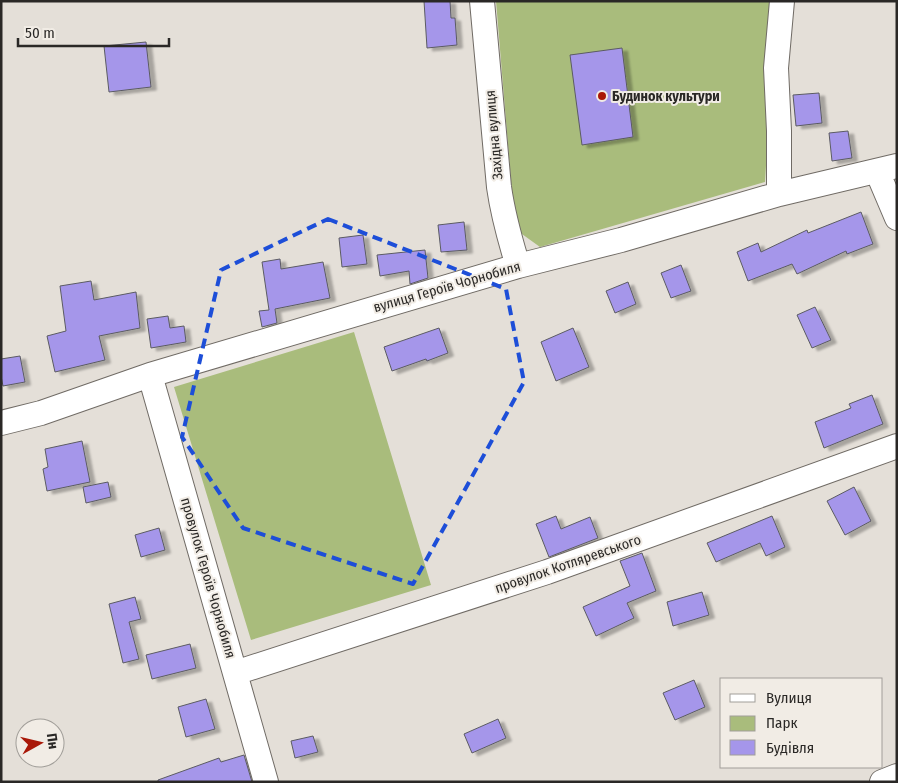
<svg xmlns="http://www.w3.org/2000/svg" width="898" height="783" font-family="'Fira Sans Condensed',sans-serif">
<defs>
<filter id="shadow"><feDropShadow dx="5.5" dy="3" stdDeviation="1" flood-color="#0004"/></filter>
</defs>
<rect width="100%" height="100%" fill="#e4dfd8"/>
<!-- green -->
<path fill="#a9bc7c" d="M 496,1 L 776,1 L 765,182 L 540,247 L 515,229 Z
M 354,332 L 431,585 L 251,640 L 174,387 Z"/>
<!-- building -->
<path fill="#a596ea" stroke="#5b5b62" filter="url(#shadow)" d="M 424,1 L 450,1 L 451,18 L 455,18 L 457,45 L 427,48 Z
M 146,42 L 151,87 L 109,92 L 104,46 Z
M 622,48 L 633,137 L 582,145 L 570,55 Z
M 819,93 L 822,123 L 796,126 L 793,95 Z
M 848,131 L 852,158 L 832,161 L 829,133 Z
M 861,212 L 873,244 L 847,254 L 846,251 L 797,274 L 792,264 L 748,281 L 737,252 L 758,243 L 761,252 L 807,230 L 808,233 Z
M 464,222 L 467,250 L 441,252 L 438,225 Z
M 363,235 L 367,264 L 342,267 L 339,238 Z
M 425,250 L 428,278 L 410,284 L 409,271 L 380,276 L 377,255 Z
M 280,259 L 281,269 L 323,262 L 330,298 L 275,309 L 277,323 L 262,327 L 259,311 L 269,310 L 262,262 Z
M 681,265 L 691,291 L 671,298 L 661,273 Z
M 91,281 L 94,300 L 136,292 L 140,328 L 99,336 L 105,360 L 55,372 L 47,336 L 66,331 L 60,286 Z
M 628,282 L 636,304 L 615,313 L 606,291 Z
M 815,307 L 831,340 L 812,348 L 797,315 Z
M 168,316 L 170,328 L 184,326 L 186,342 L 151,348 L 147,319 Z
M 439,328 L 448,353 L 427,361 L 426,359 L 392,371 L 384,347 Z
M 573,328 L 589,367 L 556,381 L 541,342 Z
M 20,356 L 25,382 L 3,386 L 1,376 L 1,359 Z
M 872,395 L 883,424 L 824,448 L 815,422 L 851,408 L 849,404 Z
M 82,441 L 90,482 L 47,491 L 43,469 L 48,467 L 45,449 Z
M 108,482 L 111,497 L 86,503 L 83,487 Z
M 854,487 L 871,521 L 845,535 L 827,501 Z
M 556,516 L 561,529 L 590,517 L 598,538 L 549,557 L 536,524 Z
M 772,516 L 785,547 L 766,556 L 760,543 L 716,562 L 707,543 Z
M 159,528 L 165,550 L 141,557 L 135,535 Z
M 642,553 L 656,591 L 627,603 L 634,618 L 596,636 L 583,607 L 630,586 L 620,561 Z
M 702,592 L 709,615 L 673,626 L 667,602 Z
M 135,597 L 141,619 L 129,622 L 139,659 L 123,663 L 109,604 Z
M 190,644 L 196,668 L 152,679 L 146,655 Z
M 694,680 L 705,707 L 675,720 L 663,693 Z
M 206,699 L 215,729 L 186,737 L 178,707 Z
M 498,719 L 506,738 L 472,753 L 464,734 Z
M 313,736 L 318,752 L 295,758 L 291,741 Z
M 244,755 L 252,782 L 158,782 L 158,780 L 219,758 L 221,762 Z"/>
<g fill="none" stroke-linecap="round" stroke-linejoin="round">
<!-- minor casing -->
<g stroke="#706b65" stroke-width="26">
<path id="minor" d="M 482,1 L 499,187 C 503,215 510,240 518,266
M 877,171 L 897,218
M 779,194 L 779,131 L 776,68 L 782,1
M 150,375 L 266,782
M 1,423 L 41,413 L 150,375 L 518,266 L 621,240 L 779,194 L 897,166
M 235,673 L 547,572 L 897,446
M 882,782 L 897,776"/>
</g>
<!-- minor -->
<use href="#minor" stroke="#fff" stroke-width="24"/>
</g>
<!-- marked area -->
<path fill="none" stroke="#1d4ed8" stroke-width="4" stroke-dasharray="10 6" stroke-linejoin="round" d="M 328,219 L 506,289 L 524,382 L 413,584 L 243,528 L 182,437 L 221,270 Z"/>
<!-- markers -->
<circle fill="#a91808" stroke="#f1ece5" stroke-width="2" cx="602" cy="96" r="5"/>
<g text-anchor="middle" dominant-baseline="central" stroke-width="4" stroke-linejoin="round" paint-order="stroke">
<!-- poi labels -->
<g font-size="14" font-weight="bold" fill="#2a2826" stroke="#f1ece5" text-anchor="start">
<text x="612" y="96">Будинок культури</text>
</g>
<!-- street labels -->
<g font-size="14" fill="#2a2826" stroke="#f1ece5">
<text transform="translate(494 135) rotate(-95)">Західна вулиця</text>
<text transform="translate(447 287) rotate(-16)">вулиця Героїв Чорнобиля</text>
<text transform="translate(568 564) rotate(-19)">провулок Котляревського</text>
<text transform="translate(208 578) rotate(74)">провулок Героїв Чорнобиля</text>
</g>
</g>
<!-- border -->
<rect width="898" height="783" fill="none" stroke="#2a2826" stroke-width="5"/>
<!-- legend -->
<rect x="720" y="678" width="162" height="90" fill="#f1ece5" stroke="#a19e99"/>
<rect x="730" y="694" width="25" height="8" fill="#ffffff" stroke="#a19e99"/>
<text x="766" y="703" font-size="15" fill="#2a2826">Вулиця</text>
<rect x="730" y="716" width="25" height="15" fill="#a9bc7c" stroke="#a19e99"/>
<text x="766" y="728" font-size="15" fill="#2a2826">Парк</text>
<rect x="730" y="740" width="25" height="15" fill="#a596ea" stroke="#a19e99"/>
<text x="766" y="753" font-size="15" fill="#2a2826">Будівля</text>
<!-- north arrow -->
<g transform="translate(40 743) rotate(82)"><circle r="24" fill="#f1ece5" stroke="#a19e99"/>
<path d="M0-4L9 19L0 12L-9 19Z" fill="#a91808"/>
<text y="-8" font-size="14" font-weight="bold" text-anchor="middle" fill="#2a2826">Пн</text>
</g>
<!-- scale -->
<path d="M18 38v8h151v-8" fill="none" stroke="#2a2826" stroke-width="2.5"/>
<text x="25" y="38" font-size="15" fill="#2a2826" stroke="#f1ece5" stroke-width="4" paint-order="stroke">50 m</text>
</svg>
